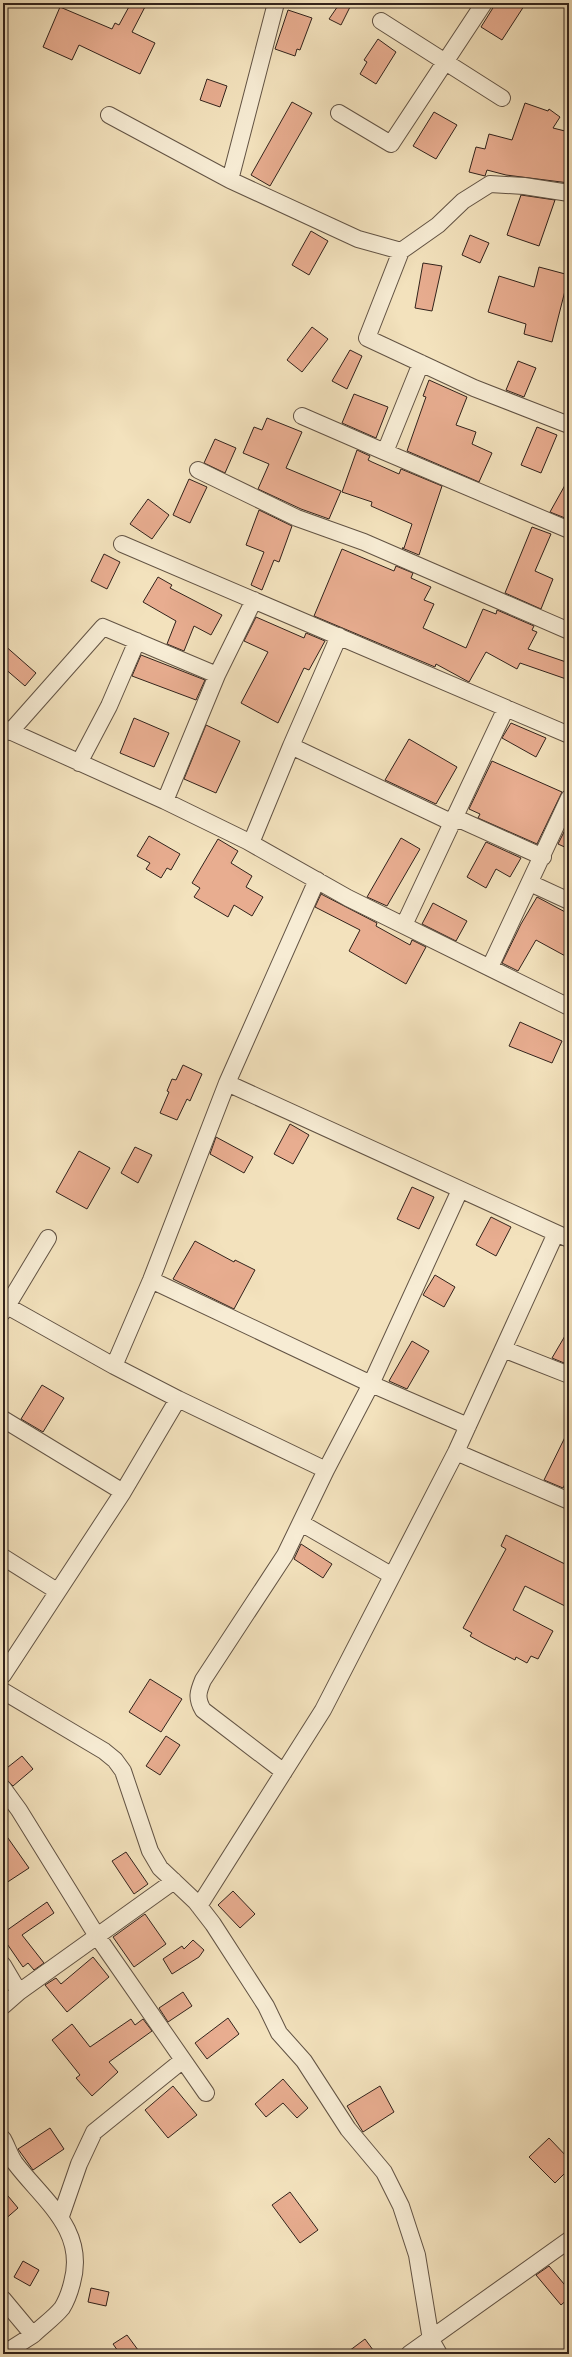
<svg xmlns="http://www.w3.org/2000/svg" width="572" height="2357" font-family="'IM FELL French Canon',serif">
<rect width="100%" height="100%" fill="#f3e2bd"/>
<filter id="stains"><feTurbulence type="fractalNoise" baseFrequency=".005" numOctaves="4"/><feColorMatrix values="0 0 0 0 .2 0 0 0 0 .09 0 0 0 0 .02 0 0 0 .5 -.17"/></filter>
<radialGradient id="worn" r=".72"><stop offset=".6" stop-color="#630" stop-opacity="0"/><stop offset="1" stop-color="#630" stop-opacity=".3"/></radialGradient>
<!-- building -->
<path fill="#e8ad90" stroke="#32231c" d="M 131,3 L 147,3 L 132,32 L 155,43 L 140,74 L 79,45 L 72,60 L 43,47 L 60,7 L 112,29 L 115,23 L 119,25 Z
M 340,3 L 352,3 L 341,25 L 329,19 Z
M 496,3 L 526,3 L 502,40 L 481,27 Z
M 288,10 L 312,18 L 300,50 L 297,49 L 295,56 L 275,49 Z
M 378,39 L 396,52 L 376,84 L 360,74 L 367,62 L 364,60 Z
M 207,79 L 227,86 L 220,107 L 200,100 Z
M 292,102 L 312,113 L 270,186 L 251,175 Z
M 525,103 L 548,111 L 549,109 L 560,117 L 553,128 L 569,132 L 569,183 L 506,175 L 487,170 L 485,176 L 469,172 L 476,147 L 485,149 L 489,134 L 512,140 Z
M 434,112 L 457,125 L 436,159 L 413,146 Z
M 521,195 L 555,200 L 539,246 L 507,235 Z
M 311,231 L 328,241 L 309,275 L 292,265 Z
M 470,235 L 489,243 L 480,263 L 462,255 Z
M 423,263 L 442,266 L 432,311 L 415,308 Z
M 539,267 L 569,275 L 552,342 L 524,334 L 526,324 L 488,312 L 499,276 L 534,287 Z
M 312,327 L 328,339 L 302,372 L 287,360 Z
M 350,350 L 362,356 L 347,389 L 332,381 Z
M 518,361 L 536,368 L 524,397 L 506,390 Z
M 429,380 L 467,397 L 456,425 L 476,432 L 472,444 L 492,453 L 479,482 L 407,451 L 426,397 L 423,396 Z
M 354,394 L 388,407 L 376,438 L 342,423 Z
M 267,418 L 302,432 L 286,468 L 341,491 L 329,519 L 301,509 L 258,489 L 269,464 L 243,453 L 254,427 L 262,430 Z
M 537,427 L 557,435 L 541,473 L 521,465 Z
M 215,439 L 236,448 L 225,473 L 204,463 Z
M 357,450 L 370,456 L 368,460 L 372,462 L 399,474 L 401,469 L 442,486 L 419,555 L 402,548 L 404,548 L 412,524 L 371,506 L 372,502 L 342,492 Z
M 569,478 L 569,511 L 565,518 L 550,512 Z
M 189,479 L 207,487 L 190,523 L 173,515 Z
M 148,499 L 169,515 L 152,539 L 130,524 Z
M 259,510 L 292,526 L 279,562 L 274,560 L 262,590 L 251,585 L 264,552 L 246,545 Z
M 532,527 L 551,534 L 535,571 L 553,579 L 541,609 L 505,593 Z
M 342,549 L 394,571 L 396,566 L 413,573 L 411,578 L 431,587 L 424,600 L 434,604 L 423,628 L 466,648 L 483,609 L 496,614 L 497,610 L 534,626 L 532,630 L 537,632 L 528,649 L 569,663 L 569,680 L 520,663 L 517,669 L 486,652 L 469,682 L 436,664 L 435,667 L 314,616 Z
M 104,554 L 120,562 L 107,589 L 91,581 Z
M 158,577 L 172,585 L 170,588 L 222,615 L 211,635 L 194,626 L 184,651 L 167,644 L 176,621 L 143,602 Z
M 256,617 L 304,638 L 306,633 L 325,641 L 309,670 L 304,668 L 278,723 L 241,703 L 268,652 L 244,641 Z
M 3,644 L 36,673 L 25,686 L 3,667 Z
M 141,655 L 205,680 L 196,700 L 132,676 Z
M 134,718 L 169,733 L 154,767 L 120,753 Z
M 511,723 L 546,738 L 536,757 L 502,738 Z
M 206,725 L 240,741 L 216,793 L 184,779 Z
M 409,739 L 457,767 L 436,804 L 385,780 Z
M 492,761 L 562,792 L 537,844 L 478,818 L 480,814 L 469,809 Z
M 566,828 L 569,829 L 569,849 L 558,844 Z
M 149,836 L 180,854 L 171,870 L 167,868 L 161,878 L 146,869 L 150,863 L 137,856 Z
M 401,838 L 420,849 L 387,906 L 367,897 Z
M 218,839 L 238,851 L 231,863 L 252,876 L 246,887 L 263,897 L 252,916 L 234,905 L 228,917 L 194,897 L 200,888 L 192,883 Z
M 486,842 L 521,858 L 510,877 L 496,869 L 486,888 L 467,877 Z
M 321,894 L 377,923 L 376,926 L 410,945 L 412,940 L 426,947 L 406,984 L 349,951 L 360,930 L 315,907 Z
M 537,897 L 569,914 L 569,958 L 536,940 L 518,971 L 502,963 L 521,924 Z
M 433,903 L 467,921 L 456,941 L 422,924 Z
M 520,1022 L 562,1041 L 552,1063 L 509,1046 Z
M 183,1065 L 202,1074 L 190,1101 L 187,1099 L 177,1120 L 160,1113 L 169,1092 L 167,1091 L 172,1079 L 176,1080 Z
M 290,1124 L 309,1135 L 293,1164 L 274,1154 Z
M 216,1137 L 253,1157 L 244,1173 L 210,1154 Z
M 135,1147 L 152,1155 L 138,1183 L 121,1173 Z
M 79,1151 L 110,1168 L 87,1209 L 56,1192 Z
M 412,1187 L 434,1197 L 419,1229 L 397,1219 Z
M 491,1217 L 511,1227 L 496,1256 L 476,1245 Z
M 195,1241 L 234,1262 L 235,1260 L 255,1270 L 234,1309 L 173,1279 Z
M 435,1275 L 455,1287 L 444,1307 L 423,1295 Z
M 569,1329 L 569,1365 L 552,1358 Z
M 412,1341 L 429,1351 L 407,1389 L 389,1381 Z
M 42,1385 L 64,1398 L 43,1432 L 21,1419 Z
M 569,1429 L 569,1476 L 563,1488 L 544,1480 Z
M 506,1535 L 569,1566 L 569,1598 L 565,1606 L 525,1586 L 513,1610 L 553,1631 L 538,1659 L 531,1656 L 527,1663 L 516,1657 L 515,1660 L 484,1644 L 470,1636 L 472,1633 L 463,1628 L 506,1549 L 501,1546 Z
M 301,1544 L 332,1564 L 323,1578 L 294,1559 Z
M 150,1679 L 182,1699 L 161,1732 L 129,1712 Z
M 166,1736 L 180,1745 L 160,1775 L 146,1766 Z
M 22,1756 L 33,1769 L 13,1786 L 7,1780 L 3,1779 L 3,1771 Z
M 3,1831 L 29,1868 L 3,1885 Z
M 126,1852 L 148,1884 L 134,1894 L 112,1861 Z
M 233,1891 L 255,1914 L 240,1928 L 218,1905 Z
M 47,1902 L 54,1913 L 22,1935 L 44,1963 L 34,1970 L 28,1963 L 23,1967 L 3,1938 L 3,1933 Z
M 145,1914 L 166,1944 L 134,1967 L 113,1937 Z
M 193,1940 L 204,1950 L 199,1957 L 172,1974 L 163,1959 L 182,1946 L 184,1949 Z
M 93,1957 L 109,1977 L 67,2012 L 45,1985 L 56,1978 L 61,1984 Z
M 183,1992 L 192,2006 L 168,2022 L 159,2008 Z
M 228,2018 L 239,2034 L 207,2059 L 195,2043 Z
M 131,2019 L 135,2025 L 143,2019 L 152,2031 L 109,2062 L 118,2072 L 92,2096 L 76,2078 L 80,2075 L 52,2040 L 72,2024 L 90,2047 Z
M 283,2079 L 308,2108 L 297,2118 L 283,2103 L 266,2117 L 255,2104 Z
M 173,2086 L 197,2115 L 168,2138 L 145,2110 Z
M 380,2086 L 394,2112 L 363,2132 L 347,2106 Z
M 50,2128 L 64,2149 L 33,2170 L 18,2149 Z
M 549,2138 L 569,2159 L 569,2169 L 555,2183 L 529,2157 Z
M 3,2190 L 18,2208 L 3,2221 Z
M 290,2192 L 318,2230 L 300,2243 L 272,2205 Z
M 23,2261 L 39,2270 L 30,2286 L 14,2277 Z
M 549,2266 L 569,2290 L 569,2298 L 561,2305 L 536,2275 Z
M 91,2288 L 109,2292 L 106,2306 L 88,2302 Z
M 127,2335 L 141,2354 L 120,2354 L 113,2344 Z
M 365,2339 L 376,2354 L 345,2354 Z"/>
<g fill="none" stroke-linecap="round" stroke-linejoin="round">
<!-- minor casing -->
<g stroke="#625344" stroke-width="18">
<path id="minor" d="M 276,3 L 230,180 L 358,239 L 401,251
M 381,21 L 502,98
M 339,113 L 391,144 L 484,3
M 109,115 L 230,180
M 569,193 L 524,186 L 490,184 L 463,201 L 438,225 L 401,251 L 367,338 L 474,388 L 569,425
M 302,416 L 385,452 L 421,363
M 385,452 L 569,530
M 198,470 L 297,518 L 364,542 L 569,631
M 122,544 L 569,735
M 3,728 L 165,801 L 247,841 L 348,898 L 569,1007
M 10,732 L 103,627 L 217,675 L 254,600
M 291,746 L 339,636
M 79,763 L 109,706 L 137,641
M 165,801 L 217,675
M 454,817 L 543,857
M 251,843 L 291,746 L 453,823
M 530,883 L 569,901
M 404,925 L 506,708
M 490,967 L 569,798
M 556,1233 L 569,1239
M 151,1280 L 371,1384 L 468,1426
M 3,1304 L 7,1306 L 48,1238
M 3,1312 L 7,1306 L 114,1366 L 151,1280 L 227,1083 L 317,880
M 503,1349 L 569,1375
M 178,1399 L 326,1470 L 285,1555 L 203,1680 C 198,1692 196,1698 203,1710 L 284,1772
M 3,1419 L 123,1492
M 456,1452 L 569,1501
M 326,1470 L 371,1384 L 460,1190
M 301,1523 L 391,1575
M 3,1557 L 57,1591
M 3,1675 L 123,1492 L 178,1399 L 114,1366
M 3,1691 L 104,1751 L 115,1760 L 123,1771 L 150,1851 L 160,1868 L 196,1902 L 213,1924 L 266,2006 L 279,2033 L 304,2061 L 348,2129 L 384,2172 L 401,2206 L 417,2255 L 431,2340 L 439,2354
M 3,1788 L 19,1810 L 97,1936 L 206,2093
M 199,1906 L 323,1710 L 456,1452 L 556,1233 L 227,1083
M 3,1965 L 19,1992 L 3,2006
M 19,1992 L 174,1881
M 3,2139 C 7,2146 10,2156 15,2163 C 43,2200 87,2230 72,2283 C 70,2291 67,2300 62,2308 C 54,2318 42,2326 33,2335 L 3,2299
M 61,2216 L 79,2164 L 94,2132 L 183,2060
M 3,2354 L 33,2335
M 409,2354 L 569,2240"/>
</g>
<!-- minor -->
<use href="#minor" stroke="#f7ecd4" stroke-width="16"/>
</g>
<!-- margin -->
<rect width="572" height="2357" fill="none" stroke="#f3e2bd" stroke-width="16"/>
<rect x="4" y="4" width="564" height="2349" fill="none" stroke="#32231c" stroke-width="2"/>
<rect x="8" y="8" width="556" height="2341" fill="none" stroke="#32231c"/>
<rect width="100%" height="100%" filter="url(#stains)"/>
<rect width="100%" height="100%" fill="url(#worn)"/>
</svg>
